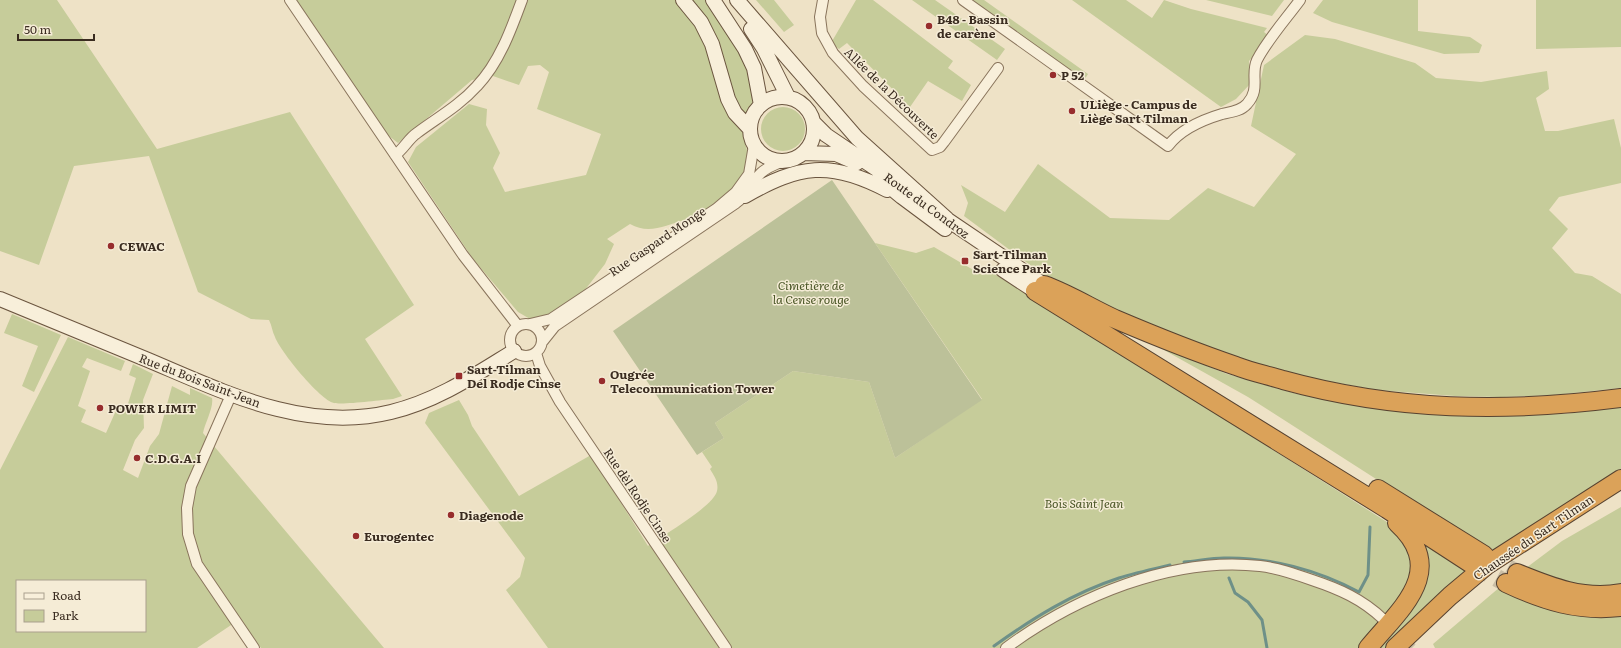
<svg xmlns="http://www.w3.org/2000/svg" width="1621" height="648" font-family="Literata,serif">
<rect width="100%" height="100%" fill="#eee2c6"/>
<!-- green -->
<path fill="#c6cc9a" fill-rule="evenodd" d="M 0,0 L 57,0 L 157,149 L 290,112 L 414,305 L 365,339 L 402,396 L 393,399 C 380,400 344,405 334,403 C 320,400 280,351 275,337 C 272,331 272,326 269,320 L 251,319 L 198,292 L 149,156 L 74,166 L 39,265 L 0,251 Z
M 295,0 L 708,0 C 725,27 753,62 754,94 C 754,106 743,116 743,128 C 742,139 749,150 748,161 C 746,187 709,213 685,220 C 666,225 649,235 630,224 L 607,239 L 614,244 L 605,264 L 581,295 L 541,320 L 530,319 L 518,312 L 473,259 L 408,162 L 416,147 L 469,104 L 487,109 L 486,125 L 500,153 L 493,168 L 505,192 L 586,175 L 601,134 L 537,109 L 549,72 L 540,65 L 528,66 L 519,85 L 493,76 L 472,80 L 398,143 L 385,133 Z
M 756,0 L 774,0 L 794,25 L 784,32 Z
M 856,0 L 873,0 L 953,61 L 948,68 L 971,85 L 962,101 L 928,81 L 910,107 L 847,43 L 839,49 L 831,43 Z
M 912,0 L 935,0 L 1005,49 L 997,60 Z
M 968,0 L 984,0 L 1088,74 L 1083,82 Z
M 1072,0 L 1126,0 L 1152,18 L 1164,0 L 1191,9 L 1267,28 L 1264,32 L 1270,37 L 1249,61 L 1251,83 L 1236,99 L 1221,107 Z
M 1206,0 L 1284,0 L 1272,16 Z
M 1323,0 L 1418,0 L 1418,31 L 1470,37 L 1482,45 L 1479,53 L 1444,54 L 1332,22 L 1313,13 Z
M 1536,0 L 1621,0 L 1621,47 L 1536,49 Z
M 1305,35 L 1335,39 L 1415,63 L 1436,78 L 1481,82 L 1547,71 L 1549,89 L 1536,98 L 1545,131 L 1558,131 L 1614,119 L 1621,148 L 1621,183 L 1559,197 L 1549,210 L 1568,229 L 1552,248 L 1575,273 L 1592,276 L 1621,294 L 1621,388 L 1554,395 L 1501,397 L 1455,396 L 1377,390 L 1299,376 L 1171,339 L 1053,282 L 964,216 L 968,203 L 961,185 L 1005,212 L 1038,164 L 1110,218 L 1169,220 L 1208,188 L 1254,207 L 1296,154 L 1251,126 L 1264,65 Z
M761 129a22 22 0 1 1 44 0a22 22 0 1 1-44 0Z
M 875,243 L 916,253 L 934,247 L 982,275 L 993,273 L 1398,529 L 1409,543 L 1411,584 L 1362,648 L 548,648 L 506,590 L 520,577 L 525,558 L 425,423 L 429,413 L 459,400 L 468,415 L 472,426 L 519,496 L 591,455 L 648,546 C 662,536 714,506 717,491 C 719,482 714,476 710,469 L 712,467 L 702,452 L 724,438 L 715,423 L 793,371 L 869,382 L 895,458 L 982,399 Z
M 12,314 L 61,335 L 34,392 L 22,386 L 38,346 L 4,333 Z
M 68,337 L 125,361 L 121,371 L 87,358 L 82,367 L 90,371 L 78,406 L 86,410 L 81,422 L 106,433 L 118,406 L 126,410 L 136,378 L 129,375 L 133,364 L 153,374 L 143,400 L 144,428 L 135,440 L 123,470 L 138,478 L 150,446 L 159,434 L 172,386 L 190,395 L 190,388 L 212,398 C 214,407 205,423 203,433 L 384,648 L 261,648 L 240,619 L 197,648 L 0,648 L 0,470 ZM 17,581 L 145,581 L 145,631 L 17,631 Z
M 1155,345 L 1227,374 L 1297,394 L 1363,404 L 1486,415 L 1564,414 L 1621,407 L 1621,471 L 1490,552 L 1248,397 Z
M 1621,507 L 1621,587 L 1596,590 L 1522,571 L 1562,541 Z
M 1417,539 L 1469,567 L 1385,648 L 1374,648 L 1408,610 Z
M 1500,587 L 1621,611 L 1621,648 L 1435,648 L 1433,644 Z"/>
<!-- cemetery -->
<path fill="#bcc199" d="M 832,180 L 982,400 L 895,458 L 869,382 L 793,371 L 715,423 L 724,438 L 697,455 L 613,331 Z"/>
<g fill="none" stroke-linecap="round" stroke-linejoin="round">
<!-- stream -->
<path stroke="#6e9088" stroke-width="3" d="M 1184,562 C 1197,561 1211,558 1224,558 C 1270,557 1318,570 1359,592 L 1368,575 L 1370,527
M 1229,578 L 1235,593 L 1248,602 L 1262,620 L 1267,648
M 994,646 C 1033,618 1073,593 1119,578 C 1135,573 1153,569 1170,565"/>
<!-- street-tunnel -->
<path stroke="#cabea5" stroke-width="10" stroke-dasharray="10 5" stroke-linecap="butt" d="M 1386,622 L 1412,648"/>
<!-- highway-tunnel -->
<path stroke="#cabea5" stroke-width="18" stroke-dasharray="18 9" stroke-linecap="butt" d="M 1484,555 L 1517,573
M 1473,565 L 1506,583"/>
<!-- street casing -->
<g stroke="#89745c" stroke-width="12">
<path id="street" d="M 290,0 L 463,255 L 518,326
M 823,0 L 820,17 L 822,33 L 833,53 L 863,86 L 932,150 L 940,147 L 944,142 L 998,68
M 963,0 L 1168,146 C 1180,130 1202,120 1222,114 C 1231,112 1241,111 1247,104 C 1261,89 1250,75 1257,60 C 1268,39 1286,19 1300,0
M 395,155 C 404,149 408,139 417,133 C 437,118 459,106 477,86 C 499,63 511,30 522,0
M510 340a16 16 0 1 1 32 0a16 16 0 1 1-32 0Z
M 530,324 L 551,319 L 716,209 L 736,192 L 749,174 L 754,145
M 543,341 L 555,326 L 736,203 C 747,195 751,183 761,173 C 767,167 776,164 784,161
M 536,353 L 540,366 L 560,402 L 726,648
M 231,395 L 191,486 L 187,508 L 188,534 L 197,564 L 254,648
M 1006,648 C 1075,597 1172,556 1260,566 C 1278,568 1295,574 1312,580 C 1339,589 1362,599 1383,619"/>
</g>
<!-- secondary casing -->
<g stroke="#6b553f" stroke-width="16">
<path id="secondary" d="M 683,0 L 701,22 L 712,44 L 728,99 L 735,113 L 750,129
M 713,0 L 745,49 L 754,68 L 761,105
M 737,0 L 857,138 L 947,219
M 751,29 L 764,49 L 788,97
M750 129a32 32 0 1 1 64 0a32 32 0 1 1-64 0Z
M 813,122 L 826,135 L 891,179
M 803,153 L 836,154 L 857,163
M 879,178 L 902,197 L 945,229
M 745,196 C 799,165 830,160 887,190
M 939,214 L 1044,285
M 1003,270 L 1035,291
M 0,299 C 49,319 98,339 148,360 C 224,392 305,433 391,412 C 437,401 475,375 514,351"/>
</g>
<!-- highway casing -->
<g stroke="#574230" stroke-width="20">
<path id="highway" d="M 1044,285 C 1069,294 1091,308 1115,319 C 1155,336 1195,352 1236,366 C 1251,372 1267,375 1283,380 C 1395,411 1505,413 1621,398
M 1035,291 L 1387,509 L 1473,565
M 1378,489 L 1484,555
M 1517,573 C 1551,587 1584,600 1621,593
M 1506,583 C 1544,601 1579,612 1621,607
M 1368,648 C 1400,609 1449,571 1397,523
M 1395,648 L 1450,596 L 1487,565 L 1621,479"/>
</g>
<!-- street -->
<use href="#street" stroke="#f8efda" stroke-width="10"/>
<!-- secondary -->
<use href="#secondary" stroke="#f8efda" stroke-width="14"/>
<!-- highway -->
<use href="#highway" stroke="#dba259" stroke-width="18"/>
</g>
<!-- markers -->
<g fill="#972d2d" stroke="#f5ecd6" stroke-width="1.5">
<circle cx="929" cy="26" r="4"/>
<circle cx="1053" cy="75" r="4"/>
<circle cx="1072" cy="111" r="4"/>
<circle cx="111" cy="246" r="4"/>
<rect x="961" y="257" width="8" height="8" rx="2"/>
<rect x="455" y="372" width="8" height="8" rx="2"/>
<circle cx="602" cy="381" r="4"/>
<circle cx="100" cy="408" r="4"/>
<circle cx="137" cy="458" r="4"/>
<circle cx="451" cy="515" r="4"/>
<circle cx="356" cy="536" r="4"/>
</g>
<g text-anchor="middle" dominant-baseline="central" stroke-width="3" stroke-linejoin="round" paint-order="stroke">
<!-- poi labels -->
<g font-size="12" font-weight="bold" fill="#3a2c20" stroke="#f5ecd6" text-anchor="start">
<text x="937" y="19">B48 - Bassin<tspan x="937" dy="14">de carène</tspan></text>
<text x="1061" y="75">P 52</text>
<text x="1080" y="104">ULiège - Campus de<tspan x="1080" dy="14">Liège Sart Tilman</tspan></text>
<text x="119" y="246">CEWAC</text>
<text x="973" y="254">Sart-Tilman<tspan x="973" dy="14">Science Park</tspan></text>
<text x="467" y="369">Sart-Tilman<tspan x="467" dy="14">Del Rodje Cinse</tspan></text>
<text x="610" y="374">Ougrée<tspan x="610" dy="14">Telecommunication Tower</tspan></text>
<text x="108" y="408">POWER LIMIT</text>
<text x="145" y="458">C.D.G.A.I</text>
<text x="459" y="515">Diagenode</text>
<text x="364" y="536">Eurogentec</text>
</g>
<!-- street labels -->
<g font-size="12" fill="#3a2c20" stroke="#f5ecd6">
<text transform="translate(892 93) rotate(44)">Allée de la Découverte</text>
<text transform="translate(927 205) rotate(36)">Route du Condroz</text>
<text transform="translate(657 241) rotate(-34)">Rue Gaspard Monge</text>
<text transform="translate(200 380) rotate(21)">Rue du Bois Saint-Jean</text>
<text transform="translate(638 495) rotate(56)">Rue dèl Rodje Cinse</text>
<text transform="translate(1533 537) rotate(-34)">Chaussée du Sart Tilman</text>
</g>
<!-- park labels -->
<g font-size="12" font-style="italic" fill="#4a5626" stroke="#f5ecd6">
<text x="811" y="285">Cimetière de<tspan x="811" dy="14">la Cense rouge</tspan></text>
<text x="1084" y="503">Bois Saint Jean</text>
</g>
</g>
<!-- legend -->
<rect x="16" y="580" width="130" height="52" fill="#f5ecd6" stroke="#aa9f8d"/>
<rect x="24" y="593" width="20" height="6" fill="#f8efda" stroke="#aa9f8d"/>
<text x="52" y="600" font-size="12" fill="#3a2c20">Road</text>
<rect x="24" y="610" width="20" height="12" fill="#c6cc9a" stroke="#aa9f8d"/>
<text x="52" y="620" font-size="12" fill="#3a2c20">Park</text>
<!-- scale -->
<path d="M18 34v6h76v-6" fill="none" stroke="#3a2c20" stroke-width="2"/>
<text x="24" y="34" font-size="12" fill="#3a2c20" stroke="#f5ecd6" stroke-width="3" paint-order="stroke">50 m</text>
</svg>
